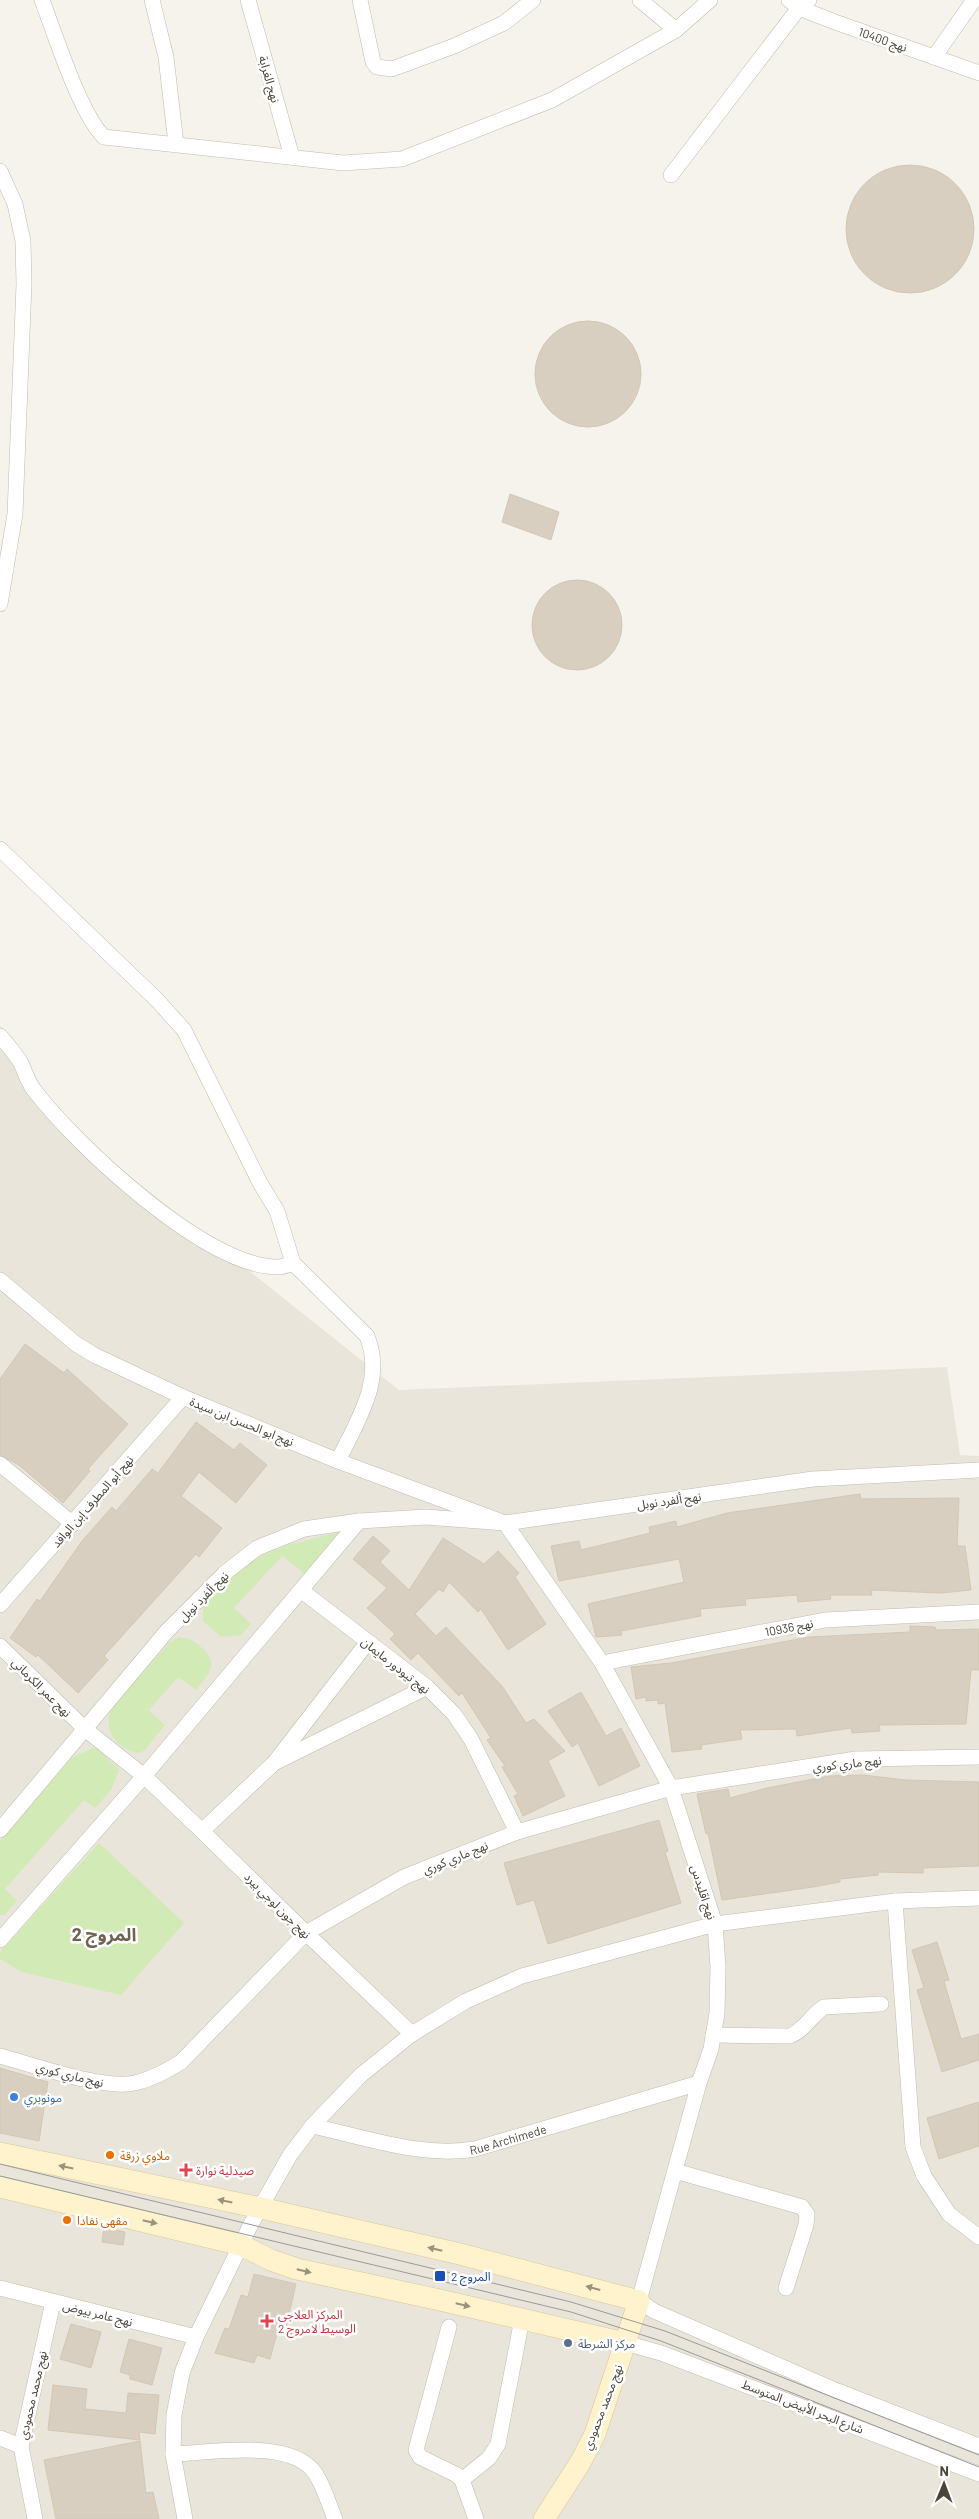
<svg xmlns="http://www.w3.org/2000/svg" width="979" height="2519" font-family="Barlow,'Noto Sans Arabic',sans-serif">
<rect width="100%" height="100%" fill="#f6f3ec"/>
<!-- residential -->
<path fill="#eae5da" d="M 0,1025 L 68,1127 L 399,1390 L 947,1367 L 960,1455 L 979,1456 L 979,2519 L 0,2519 Z"/>
<!-- green -->
<path fill="#d2eab5" d="M 340,1532 L 305,1574 L 282,1556 L 234,1608 L 251,1624 L 241,1635 L 221,1637 L 203,1621 L 203,1605 L 241,1567 L 279,1547 Z
M 179,1637 C 189,1638 193,1640 201,1647 C 220,1663 209,1674 196,1690 L 178,1677 L 149,1710 L 165,1725 L 145,1750 L 139,1753 C 117,1749 104,1732 110,1710 L 169,1643 Z
M 96,1747 L 119,1770 L 111,1790 L 95,1808 L 84,1800 L 5,1889 L 17,1901 L 4,1915 L 0,1915 L 0,1841 L 72,1757 Z
M 99,1843 L 184,1923 L 121,1995 L 22,1972 L 0,1959 L 0,1952 Z"/>
<!-- building -->
<path fill="#d8cfc1" stroke="#d3c7b4" d="M846 229a64 64 0 1 1 128 0a64 64 0 1 1-128 0Z
M535 374a53 53 0 1 1 106 0a53 53 0 1 1-106 0Z
M 510,494 L 559,512 L 551,540 L 502,522 Z
M532 625a45 45 0 1 1 90 0a45 45 0 1 1-90 0Z
M 25,1344 L 64,1373 L 67,1369 L 128,1424 L 88,1469 L 90,1471 L 63,1503 L 19,1465 L 0,1455 L 0,1379 Z
M 196,1422 L 234,1450 L 240,1443 L 267,1465 L 236,1503 L 199,1472 L 181,1496 L 222,1528 L 199,1557 L 196,1554 L 104,1656 L 108,1660 L 78,1693 L 38,1655 L 36,1657 L 10,1638 L 37,1599 L 40,1601 L 82,1541 L 112,1507 L 116,1511 L 152,1469 L 158,1473 Z
M 860,1494 L 861,1499 L 959,1498 L 957,1546 L 965,1546 L 971,1590 L 941,1593 L 871,1590 L 872,1595 L 830,1595 L 831,1599 L 798,1602 L 797,1595 L 745,1599 L 746,1605 L 700,1609 L 701,1616 L 621,1631 L 622,1635 L 596,1637 L 588,1604 L 684,1582 L 679,1559 L 559,1581 L 551,1546 L 579,1541 L 581,1550 L 650,1533 L 649,1527 L 676,1521 L 677,1527 L 727,1513 Z
M 373,1536 L 390,1551 L 380,1562 L 409,1590 L 443,1538 L 484,1564 L 498,1551 L 519,1573 L 515,1577 L 546,1624 L 508,1650 L 481,1609 L 478,1612 L 449,1582 L 443,1592 L 439,1589 L 415,1614 L 436,1636 L 446,1627 L 502,1686 L 526,1723 L 534,1719 L 565,1751 L 548,1761 L 565,1796 L 523,1816 L 514,1796 L 518,1794 L 502,1767 L 505,1766 L 487,1740 L 491,1738 L 462,1693 L 459,1696 L 418,1653 L 411,1660 L 390,1639 L 395,1634 L 367,1608 L 387,1588 L 353,1559 Z
M 910,1626 L 935,1627 L 936,1630 L 979,1629 L 979,1670 L 971,1670 L 966,1724 L 879,1725 L 880,1731 L 852,1733 L 851,1728 L 797,1736 L 796,1729 L 740,1730 L 742,1739 L 701,1745 L 702,1749 L 672,1752 L 665,1703 L 658,1704 L 658,1700 L 646,1701 L 646,1697 L 636,1699 L 631,1667 L 671,1663 L 809,1637 L 910,1632 Z
M 581,1692 L 606,1736 L 621,1728 L 640,1766 L 599,1786 L 578,1743 L 572,1747 L 548,1711 Z
M 862,1775 L 906,1780 L 979,1782 L 979,1866 L 923,1868 L 923,1873 L 878,1872 L 878,1875 L 840,1879 L 840,1882 L 813,1887 L 722,1900 L 708,1833 L 706,1834 L 697,1794 L 728,1789 L 730,1798 L 767,1788 L 829,1776 Z
M 659,1820 L 668,1851 L 665,1852 L 681,1903 L 548,1944 L 534,1900 L 517,1905 L 504,1863 Z
M 937,1942 L 949,1980 L 944,1981 L 961,2039 L 979,2034 L 979,2060 L 942,2072 L 917,1990 L 924,1988 L 912,1950 Z
M 0,2068 L 48,2082 L 39,2141 L 0,2133 Z
M 979,2102 L 979,2146 L 939,2159 L 927,2118 Z
M 104,2227 L 125,2232 L 123,2245 L 102,2242 Z
M 254,2274 L 296,2284 L 286,2327 L 279,2326 L 270,2359 L 257,2355 L 254,2363 L 215,2353 L 225,2328 L 229,2329 L 241,2295 L 248,2297 Z
M 71,2324 L 101,2332 L 91,2368 L 60,2359 Z
M 129,2339 L 162,2348 L 152,2385 L 130,2379 L 130,2375 L 120,2372 Z
M 53,2385 L 87,2389 L 85,2409 L 126,2413 L 128,2393 L 159,2395 L 155,2434 L 139,2432 L 140,2440 L 48,2430 Z
M 140,2441 L 146,2493 L 153,2492 L 159,2519 L 56,2519 L 44,2460 Z"/>
<g fill="none" stroke-linecap="round" stroke-linejoin="round">
<!-- street casing -->
<g stroke="#c2bbae" stroke-width="16">
<g id="street">
<path d="M 42,0 C 55,34 80,114 104,137 L 343,163 L 402,159 L 552,100 L 676,30 L 710,0"/>
<path d="M 152,0 L 166,57 L 176,144"/>
<path d="M 248,0 L 292,157"/>
<path d="M 360,0 L 373,62 L 377,67 L 392,69 L 454,46 L 504,23 L 533,0"/>
<path d="M 640,0 L 676,30"/>
<path d="M 789,0 L 799,8 L 835,22 L 979,73"/>
<path d="M 934,57 L 974,0"/>
<path d="M 0,171 L 15,204 L 23,241 L 24,284 L 15,514 L 0,604"/>
<path d="M 671,175 L 799,8 L 809,0"/>
<path d="M 0,849 L 157,1000 L 184,1030 L 260,1183 L 277,1211 L 293,1263 L 367,1336 C 385,1381 357,1421 338,1461"/>
<path d="M 0,1036 C 7,1044 15,1053 21,1063 C 25,1072 28,1082 34,1090 C 76,1145 207,1268 278,1267 C 283,1267 288,1265 293,1263"/>
<path d="M 0,1280 L 76,1344 L 94,1355 L 183,1397 L 338,1461 L 505,1523 L 602,1663 L 671,1788 L 715,1924 L 718,1967 L 717,2013 L 711,2049 L 699,2083 L 639,2301 L 654,2311 L 835,2390 L 979,2446"/>
<path d="M 0,1464 L 73,1524"/>
<path d="M 302,1591 L 427,1687 L 454,1714 L 471,1739 L 517,1832"/>
<path d="M 0,1605 L 183,1397"/>
<path d="M 0,1646 L 85,1729 L 144,1776 L 202,1831 L 306,1933 L 412,2034"/>
<path d="M 602,1663 L 825,1620 L 979,1612"/>
<path d="M 276,1762 L 427,1687"/>
<path d="M 0,1830 L 167,1631 L 225,1573 L 257,1548 L 304,1529 L 359,1521 L 426,1517 L 505,1523 L 813,1479 L 979,1470"/>
<path d="M 202,1831 L 274,1763 L 367,1643"/>
<path d="M 895,1901 L 913,2147 L 924,2176 L 949,2214 L 979,2237"/>
<path d="M 0,1940 L 144,1776 L 359,1521"/>
<path d="M 713,2035 L 790,2036 C 806,2029 811,2015 824,2007 L 881,2004"/>
<path d="M 0,2056 C 34,2065 103,2090 135,2083 C 152,2079 166,2071 181,2062 L 306,1933 L 404,1877 L 517,1832 L 671,1788 L 856,1759 L 979,1757"/>
<path id="s1" d="M 312,2126 C 365,2137 421,2158 475,2149 L 699,2083"/>
<path d="M 675,2171 L 802,2207 L 807,2214 L 806,2225 L 786,2288"/>
<path d="M 0,2288 L 196,2337"/>
<path d="M 449,2327 L 416,2450 L 420,2457 L 457,2475 L 462,2480 L 476,2519"/>
<path d="M 625,2343 L 661,2353 L 979,2474"/>
<path d="M 0,2438 L 21,2446"/>
<path d="M 173,2454 C 212,2453 291,2438 315,2473 C 324,2486 329,2505 335,2519"/>
<path d="M 462,2480 L 489,2458 L 498,2444 L 522,2319"/>
<path d="M 35,2519 L 21,2446 L 53,2302"/>
<path d="M 185,2519 L 173,2454 L 174,2415 L 182,2373 L 196,2337 L 251,2224 L 290,2155 L 312,2126 L 361,2075 L 412,2034 L 466,2001 L 522,1976 L 715,1924 L 895,1901 L 979,1898"/>
</g>
</g>
<!-- secondary casing -->
<g stroke="#d6c79b" stroke-width="22">
<path id="secondary" d="M 0,2153 L 261,2208 L 460,2254 L 639,2301 L 595,2434 L 580,2463 L 544,2519
M 0,2187 L 241,2245 L 271,2260 L 297,2269 L 440,2300 L 625,2343"/>
</g>
<!-- street -->
<use href="#street" stroke="#fff" stroke-width="15"/>
<!-- secondary -->
<use href="#secondary" stroke="#fff3cd" stroke-width="21"/>
<!-- tram -->
<path stroke="#9a9a9a" stroke-width="1" d="M 0,2164 L 571,2302 L 665,2331 L 979,2455
M 0,2176 L 571,2312 L 661,2341 L 979,2467"/>
</g>
<!-- one-way arrows -->
<defs><path id="oneway-solid" d="M-6-.8H1V-3.2L6.5 0L1 3.2V.8H-6Z" transform="scale(1.25)"/></defs>
<g fill="#9c937c">
<use href="#oneway-solid" transform="translate(66 2167) rotate(-168)"/>
<use href="#oneway-solid" transform="translate(225 2201) rotate(-168)"/>
<use href="#oneway-solid" transform="translate(150 2222) rotate(13)"/>
<use href="#oneway-solid" transform="translate(435 2249) rotate(-167)"/>
<use href="#oneway-solid" transform="translate(304 2271) rotate(13)"/>
<use href="#oneway-solid" transform="translate(593 2288) rotate(-165)"/>
<use href="#oneway-solid" transform="translate(463 2305) rotate(13)"/>
</g>
<!-- markers -->
<circle fill="#3f7fe0" stroke="#fff" stroke-width="2" cx="14" cy="2097" r="5"/>
<g fill="#e8710a" stroke="#fff" stroke-width="2">
<circle cx="110" cy="2155" r="5"/>
<circle cx="67" cy="2220" r="5"/>
</g>
<g fill="#e0444e" stroke="#fff" stroke-width="2">
<path d="M183.5 2162.5h5v5h5v5h-5v5h-5v-5h-5v-5h5z"/>
<path d="M264.5 2313.5h5v5h5v5h-5v5h-5v-5h-5v-5h5z"/>
</g>
<rect fill="#1a4fb4" stroke="#fff" stroke-width="2" x="434" y="2270" width="12" height="12" rx="2.5"/>
<circle fill="#5c6f8a" stroke="#fff" stroke-width="2" cx="568" cy="2343" r="5"/>
<g text-anchor="middle" dominant-baseline="central" stroke-width="5" stroke-linejoin="round" paint-order="stroke">
<!-- street labels -->
<g font-size="12" fill="#4b4439" stroke="#fff">
<text transform="translate(883 39) rotate(19)">نهج 10400</text>
<text transform="translate(270 79) rotate(74)">نهج الغرابة</text>
<text transform="translate(242 1421) rotate(22)">نهج ابو الحسن ابن سيدة</text>
<text transform="translate(669 1500) rotate(-8)">نهج ألفرد نوبل</text>
<text transform="translate(92 1501) rotate(-49)">نهج أبو المطرف إبن الوافد</text>
<text transform="translate(203 1596) rotate(-45)">نهج ألفرد نوبل</text>
<text transform="translate(789 1627) rotate(-11)">نهج 10936</text>
<text transform="translate(396 1665) rotate(38)">نهج تيودور مايمان</text>
<text transform="translate(42 1687) rotate(45)">نهج عمر الكرماني</text>
<text transform="translate(847 1763) rotate(-6)">نهج ماري كوري</text>
<text transform="translate(455 1857) rotate(-22)">نهج ماري كوري</text>
<text transform="translate(704 1892) rotate(72)">نهج اقليدس</text>
<text transform="translate(278 1905) rotate(45)">نهج جون لوجي بيرد</text>
<text transform="translate(70 2074) rotate(14)">نهج ماري كوري</text>
<text stroke="none"><textPath href="#s1" startOffset="200">Rue Archimede</textPath></text>
<text transform="translate(98 2313) rotate(14)">نهج عامر بيوض</text>
<text transform="translate(32 2395) rotate(-77)">نهج محمد محمودي</text>
<text transform="translate(803 2406) rotate(21)">شارع البحر الأبيض المتوسط</text>
<text transform="translate(602 2407) rotate(-69)">نهج محمد محمودي</text>
</g>
<!-- shop labels -->
<g font-size="12" fill="#366cbe" stroke="#fff" text-anchor="start">
<text x="24" y="2097">مونوبري</text>
</g>
<!-- food labels -->
<g font-size="12" fill="#c56008" stroke="#fff" text-anchor="start">
<text x="120" y="2155">ملاوي زرقة</text>
<text x="77" y="2220">مقهى نفادا</text>
</g>
<!-- health labels -->
<g font-size="12" fill="#be3a42" stroke="#fff" text-anchor="start">
<text x="196" y="2170">صيدلية نوارة</text>
<text x="278" y="2314">المركز العلاجي<tspan x="278" dy="14">الوسيط لامروج 2</tspan></text>
</g>
<!-- transit labels -->
<g font-size="12" fill="#164399" stroke="#fff" text-anchor="start">
<text x="451" y="2276">المروج 2</text>
</g>
<!-- service labels -->
<g font-size="12" fill="#4e5e75" stroke="#fff" text-anchor="start">
<text x="578" y="2343">مركز الشرطة</text>
</g>
<!-- district labels -->
<g font-size="18" font-weight="bold" fill="#6e6250" stroke="#fff">
<text x="104" y="1934">المروج 2</text>
</g>
</g>
<!-- north arrow -->
<g transform="translate(944 2484) rotate(1)" stroke="#ffffff" stroke-width="4" paint-order="stroke">
<path d="M0-4L9 19L0 12L-9 19Z" fill="#4b4439"/>
<text y="-8" font-size="14" font-weight="bold" text-anchor="middle" fill="#4b4439">N</text>
</g>
</svg>
